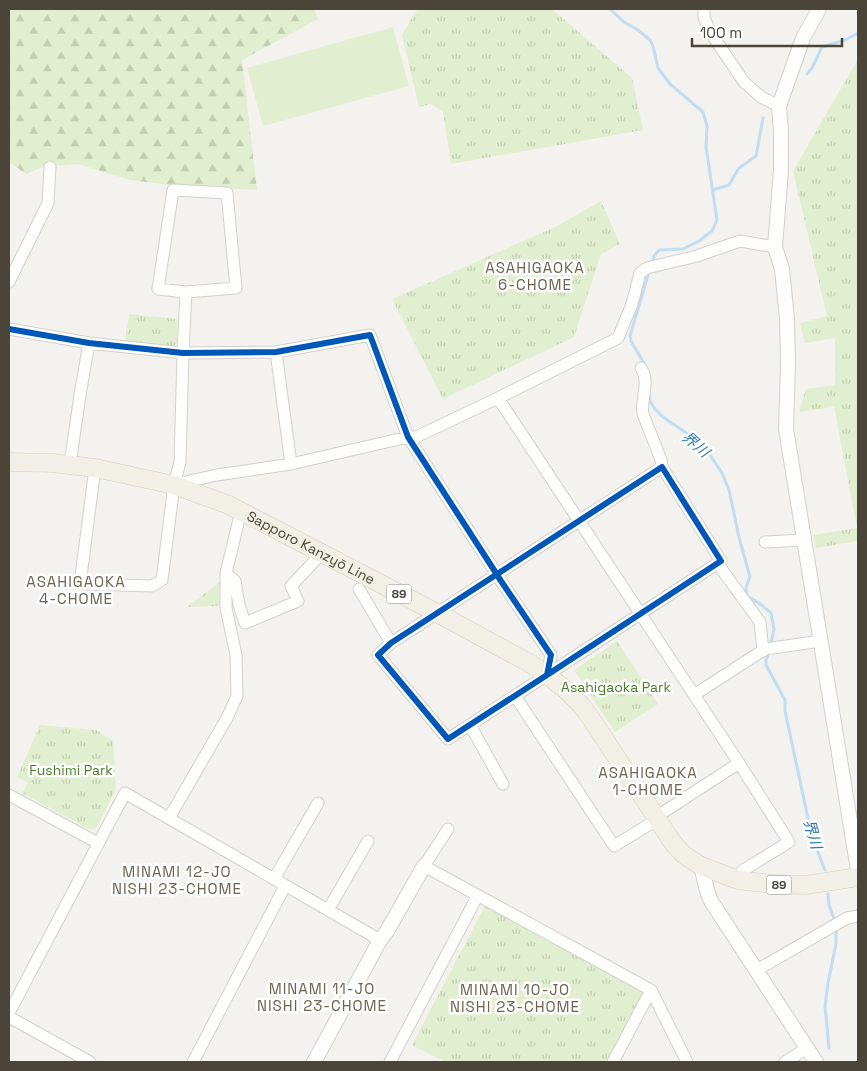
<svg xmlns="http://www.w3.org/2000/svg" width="867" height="1071" font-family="'Space Grotesk','Noto Sans JP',sans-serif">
<defs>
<pattern id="grass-tufts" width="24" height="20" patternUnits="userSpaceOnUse" patternTransform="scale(1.25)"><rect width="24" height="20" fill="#e1eecf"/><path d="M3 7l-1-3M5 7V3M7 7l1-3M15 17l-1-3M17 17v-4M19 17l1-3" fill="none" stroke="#c3cdb2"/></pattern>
<pattern id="forest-firs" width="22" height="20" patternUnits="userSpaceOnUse" patternTransform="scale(1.25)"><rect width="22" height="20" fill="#e1eecf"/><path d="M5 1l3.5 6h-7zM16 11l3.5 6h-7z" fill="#c3cdb2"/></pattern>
</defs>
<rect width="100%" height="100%" fill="#f4f2ee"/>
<!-- grass -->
<path fill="url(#grass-tufts)" d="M 423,9 L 552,9 L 632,78 L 643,130 L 451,164 L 443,112 L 431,104 L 419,107 L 402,35 L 415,12 Z
M 858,59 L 858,543 L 858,541 L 816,548 L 813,535 L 857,528 L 834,407 L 799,412 L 806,389 L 835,385 L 835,338 L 805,343 L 800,323 L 827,316 L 793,171 Z
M 601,201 L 620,244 L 601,254 L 574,337 L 443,399 L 392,299 L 555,227 Z
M 129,314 L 177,319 L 177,342 L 173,347 L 125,343 Z
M 220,582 L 219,606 L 187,607 Z
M 617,641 L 658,704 L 615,732 L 574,670 Z
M 40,725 L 97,730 L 113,741 L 116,789 L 97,827 L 91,830 L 22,793 L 28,783 L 17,777 Z
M 486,904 L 647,994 L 612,1062 L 446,1062 L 412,1045 Z"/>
<!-- forest -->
<path fill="url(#forest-firs)" d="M 9,9 L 314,9 L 318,19 L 242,60 L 257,190 L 170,185 L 130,180 L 78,164 L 42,167 L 26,174 L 9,162 Z"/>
<!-- pitch -->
<path fill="#e1eecf" d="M 393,27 L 409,86 L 263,126 L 247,68 Z"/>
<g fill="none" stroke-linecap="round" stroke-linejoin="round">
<!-- stream -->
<path stroke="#c0ddf1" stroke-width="3" d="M 610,9 L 624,22 L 638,30 L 650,40 L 653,46 L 658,68 L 670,84 L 703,112 L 707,126 L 706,147 L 717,220 L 712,231 L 699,241 L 683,249 L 659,250 L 654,256 L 653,260
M 807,74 L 812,68 L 822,47 L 845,40 L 858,33
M 713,190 L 729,185 L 739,168 L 756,156 L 763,118
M 645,365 L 631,341 L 630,336 L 648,275
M 649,393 L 650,401 L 654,408 L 663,417 L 685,432 L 708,452 L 722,473 L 729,490 L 739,537 L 750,577 L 746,587 L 746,591 L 747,596 L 759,603 L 771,613 L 774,629 L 771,643
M 768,654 L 766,660 L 766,665 L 785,700 L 785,711 L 812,837 L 825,870
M 828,894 L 829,905 L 834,919
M 829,1048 L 825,1006 L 828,983 L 836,944 L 836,928"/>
<!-- minor casing -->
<g stroke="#d2d0cb" stroke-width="13">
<path id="minor" d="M 704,9 L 704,17 L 710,32 L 744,82 L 761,97 L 779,106
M 9,282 L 48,203 L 50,167
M 9,329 L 89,343 L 183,353 L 276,352 L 370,335 L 408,437 L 494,570 L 499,578 L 551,655 L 547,675 L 448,739 L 378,655 L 391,643 L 662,467 L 721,561 L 547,675
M 276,352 L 291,464
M 641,368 C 643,371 645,376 645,380 C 646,391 641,402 643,414 L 661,460 L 662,467
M 498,398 L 739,763 L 789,842 L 742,871 L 738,880
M 70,464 L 80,395 L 89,343
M 95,468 L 81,576 L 86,584 L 152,586 L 162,580 L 174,485 L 180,462 L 183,353 L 186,292 L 236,288 L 227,193 L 173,190 L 158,289 L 186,292
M 176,484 L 217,475 L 291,464 L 408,437 L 416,437 L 498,398 L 618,338 L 632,304 L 640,273 L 647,268 L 697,256 L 740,241 L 775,247
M 765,542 L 804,540
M 717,563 L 760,622 L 763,651
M 226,573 L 235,581 L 239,605 L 245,623 L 298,601 L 291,586 L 321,554
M 359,589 L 391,643
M 694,695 L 765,649 L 821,641
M 515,696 L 614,846 L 658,819
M 470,725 L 503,784
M 9,795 L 98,843
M 656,817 L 739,763
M 169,818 L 227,718 L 237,696 L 236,655 L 226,608 L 226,573 L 241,511
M 448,829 L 424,866 L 651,990
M 274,879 L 318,803
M 328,910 L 368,841
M 757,970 L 847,918 L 858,916
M 9,1013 L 125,793 L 328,910 L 373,936 L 379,942
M 9,1017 L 90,1062
M 193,1062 L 285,886
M 390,1062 L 478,895
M 613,1062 L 651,990 L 687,1062
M 785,1062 L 807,1048"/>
</g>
<!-- tertiary casing -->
<g stroke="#d2d0cb" stroke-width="16">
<path id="tertiary" d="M 819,9 L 803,38 L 779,106 L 781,131 L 781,170 L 775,247 L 782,269 L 787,319 L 788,363 L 786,429 L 858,870
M 701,866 L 708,894 L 711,901 L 816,1062
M 314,1062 L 379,942 L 387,931 L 424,866"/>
</g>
<!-- primary casing -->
<g stroke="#d6cebb" stroke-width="19">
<g id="primary">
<path id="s1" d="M 9,462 L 52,463 L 95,468 L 174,485 L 229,505 L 437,613 L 531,664 L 547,675 L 566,690 L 581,705 L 592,720 L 673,843 L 684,855 L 701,866 L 738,880 L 771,884 L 806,885 L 858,877"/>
</g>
</g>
<!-- minor -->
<use href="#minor" stroke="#fdfdfc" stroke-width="11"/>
<!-- tertiary -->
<use href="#tertiary" stroke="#fdfdfc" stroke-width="14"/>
<!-- primary -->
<use href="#primary" stroke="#f2efe6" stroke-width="18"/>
<!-- cycleway casing -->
<g stroke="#fff" stroke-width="9">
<path id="cycleway" d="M 9,329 L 89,343 L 183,353 L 276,352 L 370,335 L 408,437 L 494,570 L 499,578 L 551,655 L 547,675 L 448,739 L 378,655 L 391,643 L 662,467 L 721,561 L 547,675"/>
</g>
<!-- cycleway -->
<use href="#cycleway" stroke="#0057b8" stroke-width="6"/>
</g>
<g text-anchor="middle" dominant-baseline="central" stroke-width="5" stroke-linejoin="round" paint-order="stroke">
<!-- shield labels -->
<g fill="#fff" stroke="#817c74" stroke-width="1">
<rect x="386.5" y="584.5" width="25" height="19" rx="4"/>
<rect x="766.5" y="875.5" width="25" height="19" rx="4"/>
</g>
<g font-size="12" font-weight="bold" fill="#4b4439">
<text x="399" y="594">89</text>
<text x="779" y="885">89</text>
</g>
<!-- street labels -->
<g font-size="14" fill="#4b4439" stroke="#fff">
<text stroke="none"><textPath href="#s1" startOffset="318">Sapporo Kanzyō Line</textPath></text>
</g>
<!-- park labels -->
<g font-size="14" fill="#4a7f2a" stroke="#fff">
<text x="616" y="687">Asahigaoka Park</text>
<text x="71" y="770">Fushimi Park</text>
</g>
<!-- neighbourhood labels -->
<g font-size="15" letter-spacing="1" fill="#6e6250" stroke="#fff">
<text x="535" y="267">ASAHIGAOKA<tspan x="535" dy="17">6-CHOME</tspan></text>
<text x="76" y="581">ASAHIGAOKA<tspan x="76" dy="17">4-CHOME</tspan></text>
<text x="648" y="772">ASAHIGAOKA<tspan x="648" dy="17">1-CHOME</tspan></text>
<text x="177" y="871">MINAMI 12-JO<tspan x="177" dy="17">NISHI 23-CHOME</tspan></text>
<text x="322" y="988">MINAMI 11-JO<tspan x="322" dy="17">NISHI 23-CHOME</tspan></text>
<text x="515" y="989">MINAMI 10-JO<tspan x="515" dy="17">NISHI 23-CHOME</tspan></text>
</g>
<!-- water labels -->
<g font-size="15" font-style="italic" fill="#2e7ab2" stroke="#fff">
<text transform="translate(696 444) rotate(41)">界川</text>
<text transform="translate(813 834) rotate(74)">界川</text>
</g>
</g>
<!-- border -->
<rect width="867" height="1071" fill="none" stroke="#4b4439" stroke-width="20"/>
<!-- scale -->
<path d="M692 38v8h150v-8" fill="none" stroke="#4b4439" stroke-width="2.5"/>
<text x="700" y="38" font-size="15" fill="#4b4439" stroke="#ffffff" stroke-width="4" paint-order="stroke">100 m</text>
</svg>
